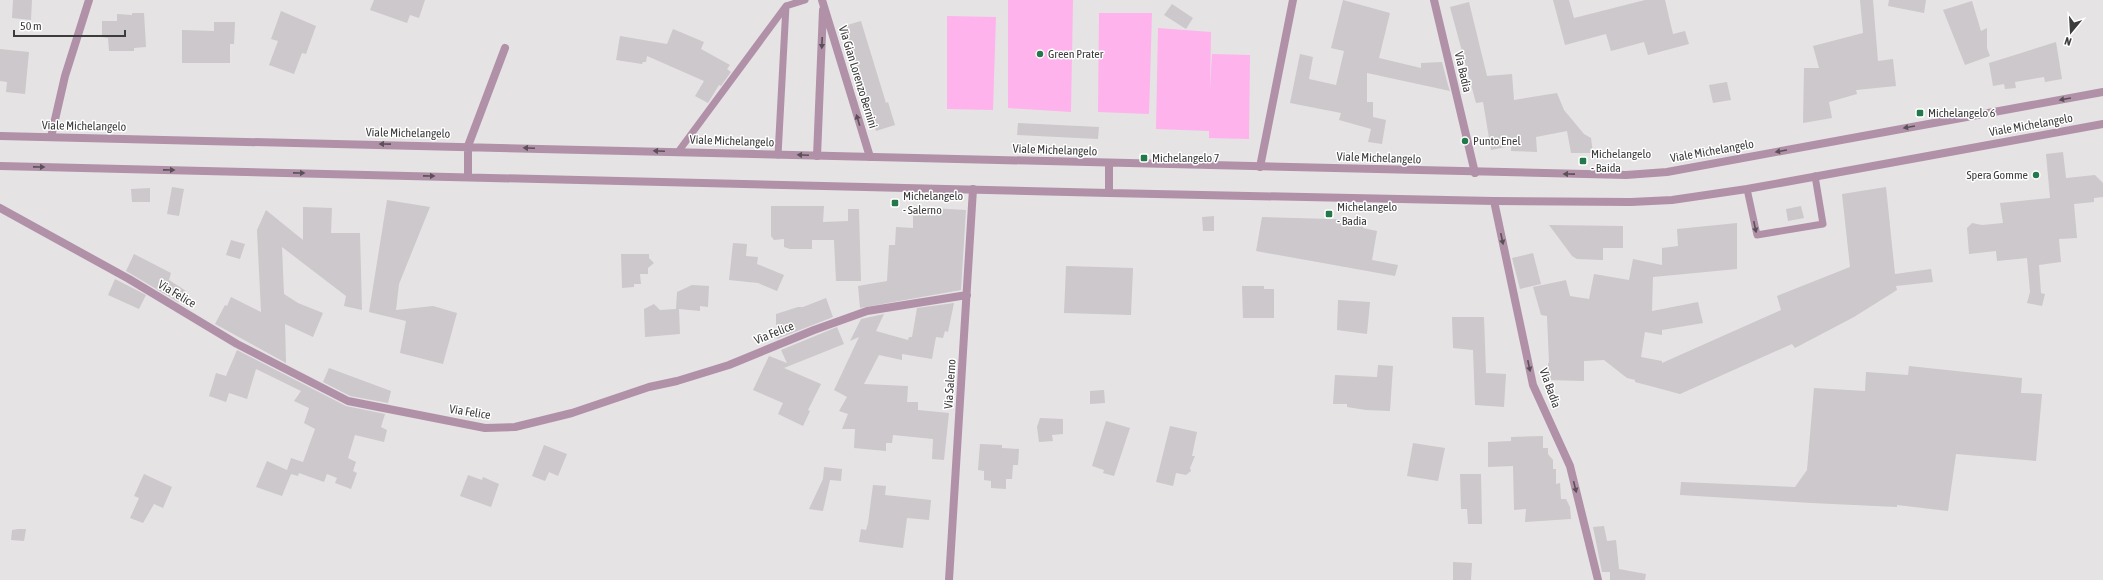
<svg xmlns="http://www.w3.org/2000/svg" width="2103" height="580" font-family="'Asap Condensed',sans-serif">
<rect width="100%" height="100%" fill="#e6e3e5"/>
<!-- green -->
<path fill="#feb3ec" d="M 1008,0 L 1073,0 L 1071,112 L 1008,108 Z
M 1099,13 L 1152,13 L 1149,114 L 1098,112 Z
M 947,16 L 996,17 L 993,110 L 947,109 Z
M 1158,28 L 1211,32 L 1210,90 L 1212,54 L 1250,55 L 1249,139 L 1209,138 L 1209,131 L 1156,129 Z"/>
<!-- building -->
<path fill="#ccc8cb" d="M 13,0 L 32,0 L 31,20 L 12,18 Z
M 374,0 L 425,0 L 419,18 L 410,15 L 407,23 L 370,10 Z
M 1343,0 L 1390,13 L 1379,58 L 1421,68 L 1421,63 L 1442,62 L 1448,85 L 1450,91 L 1367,73 L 1367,102 L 1373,102 L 1373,117 L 1386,120 L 1382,144 L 1368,142 L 1371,129 L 1339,120 L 1341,113 L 1290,103 L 1300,54 L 1313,57 L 1309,79 L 1336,85 L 1344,51 L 1331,48 Z
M 1553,0 L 1569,0 L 1574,18 L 1645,0 L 1665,0 L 1673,34 L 1685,31 L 1689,44 L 1648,55 L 1644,42 L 1611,51 L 1606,34 L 1565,45 Z
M 1860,0 L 1873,0 L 1878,61 L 1893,59 L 1896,86 L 1856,90 L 1857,94 L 1829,102 L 1832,118 L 1803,123 L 1804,68 L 1819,68 L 1813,46 L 1863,33 Z
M 1889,0 L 1926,0 L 1924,13 L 1888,6 Z
M 1972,1 L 1981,31 L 1987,28 L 1987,48 L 1990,56 L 1965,65 L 1943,10 Z
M 1469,2 L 1487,76 L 1512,74 L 1514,100 L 1557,93 L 1564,110 L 1584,134 L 1591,138 L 1593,153 L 1571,153 L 1567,131 L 1536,137 L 1537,152 L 1511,151 L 1511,146 L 1491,150 L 1483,102 L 1476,103 L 1450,7 Z
M 1172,4 L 1193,18 L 1186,29 L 1164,15 Z
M 281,11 L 316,26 L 306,54 L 302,53 L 294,74 L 269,65 L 278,41 L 271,39 Z
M 132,13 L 144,13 L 146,47 L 134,48 L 134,51 L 109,51 L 108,38 L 102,37 L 102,21 L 117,21 L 117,14 L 132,15 Z
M 861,21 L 886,103 L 888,102 L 895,125 L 876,131 L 844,26 Z
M 214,22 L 235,22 L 234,44 L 230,44 L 230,63 L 182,63 L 182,30 L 214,31 Z
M 673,29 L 704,42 L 701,49 L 730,65 L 727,69 L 731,72 L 721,86 L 719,85 L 708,103 L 695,96 L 704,81 L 647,56 L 646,62 L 643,62 L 642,64 L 616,60 L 620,36 L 667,44 Z
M 2056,42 L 2062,79 L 2045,82 L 2044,77 L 2015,82 L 2016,88 L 2005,89 L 2004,84 L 1993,86 L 1989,63 Z
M 0,49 L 29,52 L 25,94 L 6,92 L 7,82 L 0,81 Z
M 1727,82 L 1731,100 L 1713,103 L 1709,85 Z
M 1018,123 L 1099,127 L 1098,139 L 1017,135 Z
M 2063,152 L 2066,178 L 2095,175 L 2103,183 L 2103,197 L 2094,198 L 2094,202 L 2074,204 L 2077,238 L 2059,239 L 2061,262 L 2039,265 L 2041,293 L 2045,294 L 2042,306 L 2027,303 L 2030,292 L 2027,258 L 1997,261 L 1996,251 L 1969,254 L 1967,228 L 1972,223 L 1982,225 L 2003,223 L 2000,203 L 2050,198 L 2046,154 Z
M 172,187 L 184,189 L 179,216 L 167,214 Z
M 1886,187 L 1895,274 L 1931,269 L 1933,282 L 1896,286 L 1897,290 L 1854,317 L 1795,348 L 1792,344 L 1680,394 L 1635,382 L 1635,380 L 1627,378 L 1604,360 L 1584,361 L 1584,381 L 1548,380 L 1548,363 L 1549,363 L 1547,316 L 1541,315 L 1533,287 L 1566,280 L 1570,296 L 1589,299 L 1594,274 L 1629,280 L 1633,259 L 1662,265 L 1662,248 L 1678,246 L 1677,229 L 1737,223 L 1737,269 L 1653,277 L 1652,311 L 1698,302 L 1703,323 L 1662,330 L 1662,335 L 1645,332 L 1641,357 L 1662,361 L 1662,363 L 1781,310 L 1777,296 L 1850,267 L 1842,194 Z
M 150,188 L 150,202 L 132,202 L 131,189 Z
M 387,200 L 430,207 L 399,284 L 396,310 L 433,306 L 457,313 L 443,364 L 400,353 L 406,321 L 369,312 Z
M 771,206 L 824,206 L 823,222 L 848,221 L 848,209 L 859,209 L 861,281 L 836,281 L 834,240 L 812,240 L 812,249 L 790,249 L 784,247 L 784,239 L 774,240 L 771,236 Z
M 1801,206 L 1804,218 L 1788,221 L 1786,209 Z
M 303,207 L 332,208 L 331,233 L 360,233 L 362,310 L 344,306 L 346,296 L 282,247 L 284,294 L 298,303 L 323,313 L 313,337 L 285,324 L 286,363 L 215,324 L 225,305 L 227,306 L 231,297 L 261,312 L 257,230 L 266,210 L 303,240 Z
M 913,207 L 966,210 L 961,290 L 860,308 L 858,286 L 887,281 L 889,245 L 895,245 L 896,227 L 913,228 Z
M 1214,216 L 1214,231 L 1203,231 L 1202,217 Z
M 1262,217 L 1365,220 L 1363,228 L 1377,231 L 1372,260 L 1398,265 L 1395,276 L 1256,251 Z
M 1549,225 L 1623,226 L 1623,248 L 1603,248 L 1603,260 L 1577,259 L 1572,256 Z
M 231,240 L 245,244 L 240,259 L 226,255 Z
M 733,243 L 747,244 L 746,256 L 758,257 L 757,264 L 784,275 L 777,291 L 758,283 L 729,280 Z
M 1533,253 L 1541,284 L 1520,289 L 1512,258 Z
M 134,254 L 171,273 L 169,280 L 186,291 L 178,302 L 126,271 Z
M 621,254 L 649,254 L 649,258 L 654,263 L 648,268 L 648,274 L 640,274 L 641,284 L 634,284 L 634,287 L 622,288 Z
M 1066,266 L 1133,268 L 1131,315 L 1064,313 Z
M 115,279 L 146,295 L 139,309 L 108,295 Z
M 692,285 L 709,286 L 708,307 L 700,306 L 700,311 L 679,309 L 680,334 L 645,337 L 644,309 L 654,304 L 660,310 L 676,309 L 677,292 Z
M 1242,286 L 1264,286 L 1264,289 L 1274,289 L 1274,318 L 1243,318 Z
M 826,298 L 833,317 L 777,339 L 774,329 L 776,328 L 776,314 L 798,307 L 803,307 Z
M 1338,300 L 1370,302 L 1367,334 L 1337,330 Z
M 954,303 L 948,332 L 945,331 L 943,338 L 936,337 L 932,359 L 902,354 L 902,360 L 879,355 L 864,384 L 908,386 L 907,402 L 918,402 L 918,410 L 949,413 L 944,460 L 932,459 L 933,439 L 893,435 L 892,443 L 886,443 L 886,451 L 854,448 L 855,429 L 842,429 L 848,414 L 839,411 L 847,397 L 834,390 L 859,337 L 850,341 L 861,319 L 884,314 L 876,331 L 908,340 L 909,337 L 912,337 L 917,308 Z
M 1452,317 L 1484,317 L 1486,373 L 1506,374 L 1504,407 L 1475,405 L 1473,350 L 1453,348 Z
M 837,327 L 844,344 L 784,368 L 821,384 L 808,410 L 810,411 L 803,426 L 778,414 L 783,403 L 753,390 L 769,356 L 787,363 L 781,350 Z
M 237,350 L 346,406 L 385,414 L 381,427 L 387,430 L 384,442 L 355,435 L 348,458 L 356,462 L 353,471 L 357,473 L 351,489 L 335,483 L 337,478 L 327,474 L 324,482 L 299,473 L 298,476 L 291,474 L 282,496 L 256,487 L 267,461 L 287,470 L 291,458 L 303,462 L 315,429 L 304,423 L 309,408 L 294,401 L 301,391 L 256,369 L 247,399 L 229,393 L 226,402 L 209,396 L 216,373 L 226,376 Z
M 1378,365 L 1393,366 L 1390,411 L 1366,410 L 1347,407 L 1347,404 L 1333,404 L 1335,375 L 1377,377 Z
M 1909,366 L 2022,378 L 2021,393 L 2042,394 L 2036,461 L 1956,454 L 1948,511 L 1897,505 L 1897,507 L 1811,503 L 1680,495 L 1681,482 L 1795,487 L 1807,470 L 1814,388 L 1865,391 L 1866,372 L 1908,375 Z
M 329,368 L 391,391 L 388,403 L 350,396 L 323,382 Z
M 1104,390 L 1105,403 L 1090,404 L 1090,391 Z
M 1040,418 L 1063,419 L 1063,434 L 1052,435 L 1053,441 L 1039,442 L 1037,427 Z
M 1106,421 L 1130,428 L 1114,476 L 1103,473 L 1104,470 L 1092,466 Z
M 1170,426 L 1197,432 L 1192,456 L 1195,456 L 1190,468 L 1191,471 L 1186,475 L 1176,473 L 1173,486 L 1156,482 Z
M 1543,436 L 1543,448 L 1548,448 L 1548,454 L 1553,460 L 1553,469 L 1556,469 L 1556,484 L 1560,483 L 1561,499 L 1566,499 L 1570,507 L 1571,519 L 1525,522 L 1526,509 L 1514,510 L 1513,466 L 1488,467 L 1488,442 L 1511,441 L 1511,437 Z
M 1413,443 L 1445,448 L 1438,481 L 1407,476 Z
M 980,444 L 1002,445 L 1002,448 L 1019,449 L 1018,465 L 1013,465 L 1012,479 L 1006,479 L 1006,489 L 991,488 L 991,481 L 984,480 L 984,471 L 978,470 Z
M 544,445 L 567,454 L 558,476 L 549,472 L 545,481 L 532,476 Z
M 824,467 L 842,469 L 841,481 L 830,480 L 823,511 L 809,509 L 823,479 Z
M 144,474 L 172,487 L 163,508 L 154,504 L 143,523 L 130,518 L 139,498 L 134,496 Z
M 1460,474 L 1481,474 L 1482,524 L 1468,524 L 1467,509 L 1461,509 Z
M 468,475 L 482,480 L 483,477 L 499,484 L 491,507 L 460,496 Z
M 873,485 L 886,486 L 885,495 L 931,500 L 929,520 L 907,518 L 903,548 L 859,542 L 861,529 L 866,530 L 868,523 Z
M 1604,526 L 1607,541 L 1616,540 L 1619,569 L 1646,574 L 1645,580 L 1610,580 L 1610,572 L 1602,572 L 1593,527 Z
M 18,529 L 26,529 L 24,541 L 11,540 L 12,530 Z
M 1453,562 L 1472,563 L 1471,580 L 1453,580 Z"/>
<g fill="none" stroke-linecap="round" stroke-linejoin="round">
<!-- service -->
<path stroke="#b191a8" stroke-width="7" d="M 678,152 L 786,6
M 778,155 L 786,6 L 805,0
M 1747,189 L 1757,235 L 1823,224 L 1815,176"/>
<!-- minor -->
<path stroke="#b191a8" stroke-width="8" d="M 822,0 L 870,157
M 1434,0 L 1475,173
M 51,137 L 65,76 L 89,0
M 468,146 L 505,48
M 817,156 L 823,10
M 1260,167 L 1293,0
M 1494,201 L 1533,385 L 1570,466 L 1598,580
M 0,208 L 129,279 L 237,344 L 348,401 L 485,428 L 515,427 L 572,413 L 649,387 L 677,381 L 729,365 L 814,330 L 867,311 L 967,295
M 949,580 L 973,189"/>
<!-- tertiary -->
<path stroke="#b191a8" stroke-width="8" d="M 0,136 L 1626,175 L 1667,172 L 2103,92
M 468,146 L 468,177
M 0,166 L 1109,193 L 1494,201 L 1631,202 L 1672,200 L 1747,189 L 2103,124
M 1109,193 L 1109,164"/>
</g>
<!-- one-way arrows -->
<defs><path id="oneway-solid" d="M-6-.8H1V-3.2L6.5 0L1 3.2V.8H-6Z"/></defs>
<g fill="#5a5158">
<use href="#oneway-solid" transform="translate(822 43) rotate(92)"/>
<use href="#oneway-solid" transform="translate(2065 99) rotate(170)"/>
<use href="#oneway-solid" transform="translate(858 120) rotate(-107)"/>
<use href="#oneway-solid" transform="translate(1909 127) rotate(170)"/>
<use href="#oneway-solid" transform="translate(385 144) rotate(-179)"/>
<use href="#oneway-solid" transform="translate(529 148) rotate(-178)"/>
<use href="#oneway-solid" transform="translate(659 151) rotate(-178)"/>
<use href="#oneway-solid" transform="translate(1781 151) rotate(170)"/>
<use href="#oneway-solid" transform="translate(803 155) rotate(-178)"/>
<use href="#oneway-solid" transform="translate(39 167) rotate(1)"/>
<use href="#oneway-solid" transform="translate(169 170) rotate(1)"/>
<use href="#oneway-solid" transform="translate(299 173) rotate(1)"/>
<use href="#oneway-solid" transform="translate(1569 174) rotate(-179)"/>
<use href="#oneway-solid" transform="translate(429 176) rotate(1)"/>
<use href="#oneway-solid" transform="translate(1755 227) rotate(78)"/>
<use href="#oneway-solid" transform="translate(1502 239) rotate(78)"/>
<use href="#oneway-solid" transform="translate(1529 366) rotate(78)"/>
<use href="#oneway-solid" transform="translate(1575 487) rotate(76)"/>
</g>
<!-- markers -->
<g fill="#24794b" stroke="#fff" stroke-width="1.5">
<circle cx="1040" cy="54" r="4"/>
<rect x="1916" y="109" width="8" height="8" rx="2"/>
<circle cx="1465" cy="141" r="4"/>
<rect x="1140" y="154" width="8" height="8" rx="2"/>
<rect x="1579" y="157" width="8" height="8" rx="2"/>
<circle cx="2036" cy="175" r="4"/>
<rect x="891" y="199" width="8" height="8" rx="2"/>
<rect x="1325" y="210" width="8" height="8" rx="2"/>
</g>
<g text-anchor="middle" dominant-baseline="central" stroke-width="3" stroke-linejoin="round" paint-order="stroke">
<!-- poi labels -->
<g font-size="12" fill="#3d3c3d" stroke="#fff" text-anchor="start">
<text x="1048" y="54">Green Prater</text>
<text x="1928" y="113">Michelangelo 6</text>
<text x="1473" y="141">Punto Enel</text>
<text x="1591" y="154">Michelangelo<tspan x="1591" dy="14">- Baida</tspan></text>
<text x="1152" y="158">Michelangelo 7</text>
<text x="2028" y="175" text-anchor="end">Spera Gomme</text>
<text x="903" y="196">Michelangelo<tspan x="903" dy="14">- Salerno</tspan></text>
<text x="1337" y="207">Michelangelo<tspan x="1337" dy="14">- Badia</tspan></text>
</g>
<!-- street labels -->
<g font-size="12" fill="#3d3c3d" stroke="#fff">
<text transform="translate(1463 72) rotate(77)">Via Badia</text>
<text transform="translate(858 77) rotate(73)">Via Gian Lorenzo Bernini</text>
<text transform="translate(2031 125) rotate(-10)">Viale Michelangelo</text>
<text transform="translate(84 126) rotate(1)">Viale Michelangelo</text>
<text transform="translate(408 133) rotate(1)">Viale Michelangelo</text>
<text transform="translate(732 141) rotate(2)">Viale Michelangelo</text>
<text transform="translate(1055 150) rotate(2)">Viale Michelangelo</text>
<text transform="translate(1712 151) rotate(-10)">Viale Michelangelo</text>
<text transform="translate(1379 158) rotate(2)">Viale Michelangelo</text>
<text transform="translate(177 294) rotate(31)">Via Felice</text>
<text transform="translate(774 333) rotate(-22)">Via Felice</text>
<text transform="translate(950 384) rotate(-86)">Via Salerno</text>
<text transform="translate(1550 388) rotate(70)">Via Badia</text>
<text transform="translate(470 412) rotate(9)">Via Felice</text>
</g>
</g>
<!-- north arrow -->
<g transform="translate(2071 32) rotate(198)" stroke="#ffffff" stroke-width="3" paint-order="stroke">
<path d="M0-3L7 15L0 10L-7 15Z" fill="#3d3c3d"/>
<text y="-6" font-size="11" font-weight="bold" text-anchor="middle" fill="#3d3c3d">N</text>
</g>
<!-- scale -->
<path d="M14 30v6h111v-6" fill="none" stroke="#3d3c3d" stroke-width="2"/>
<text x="20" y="30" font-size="12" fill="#3d3c3d" stroke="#ffffff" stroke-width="3" paint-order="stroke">50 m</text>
</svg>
